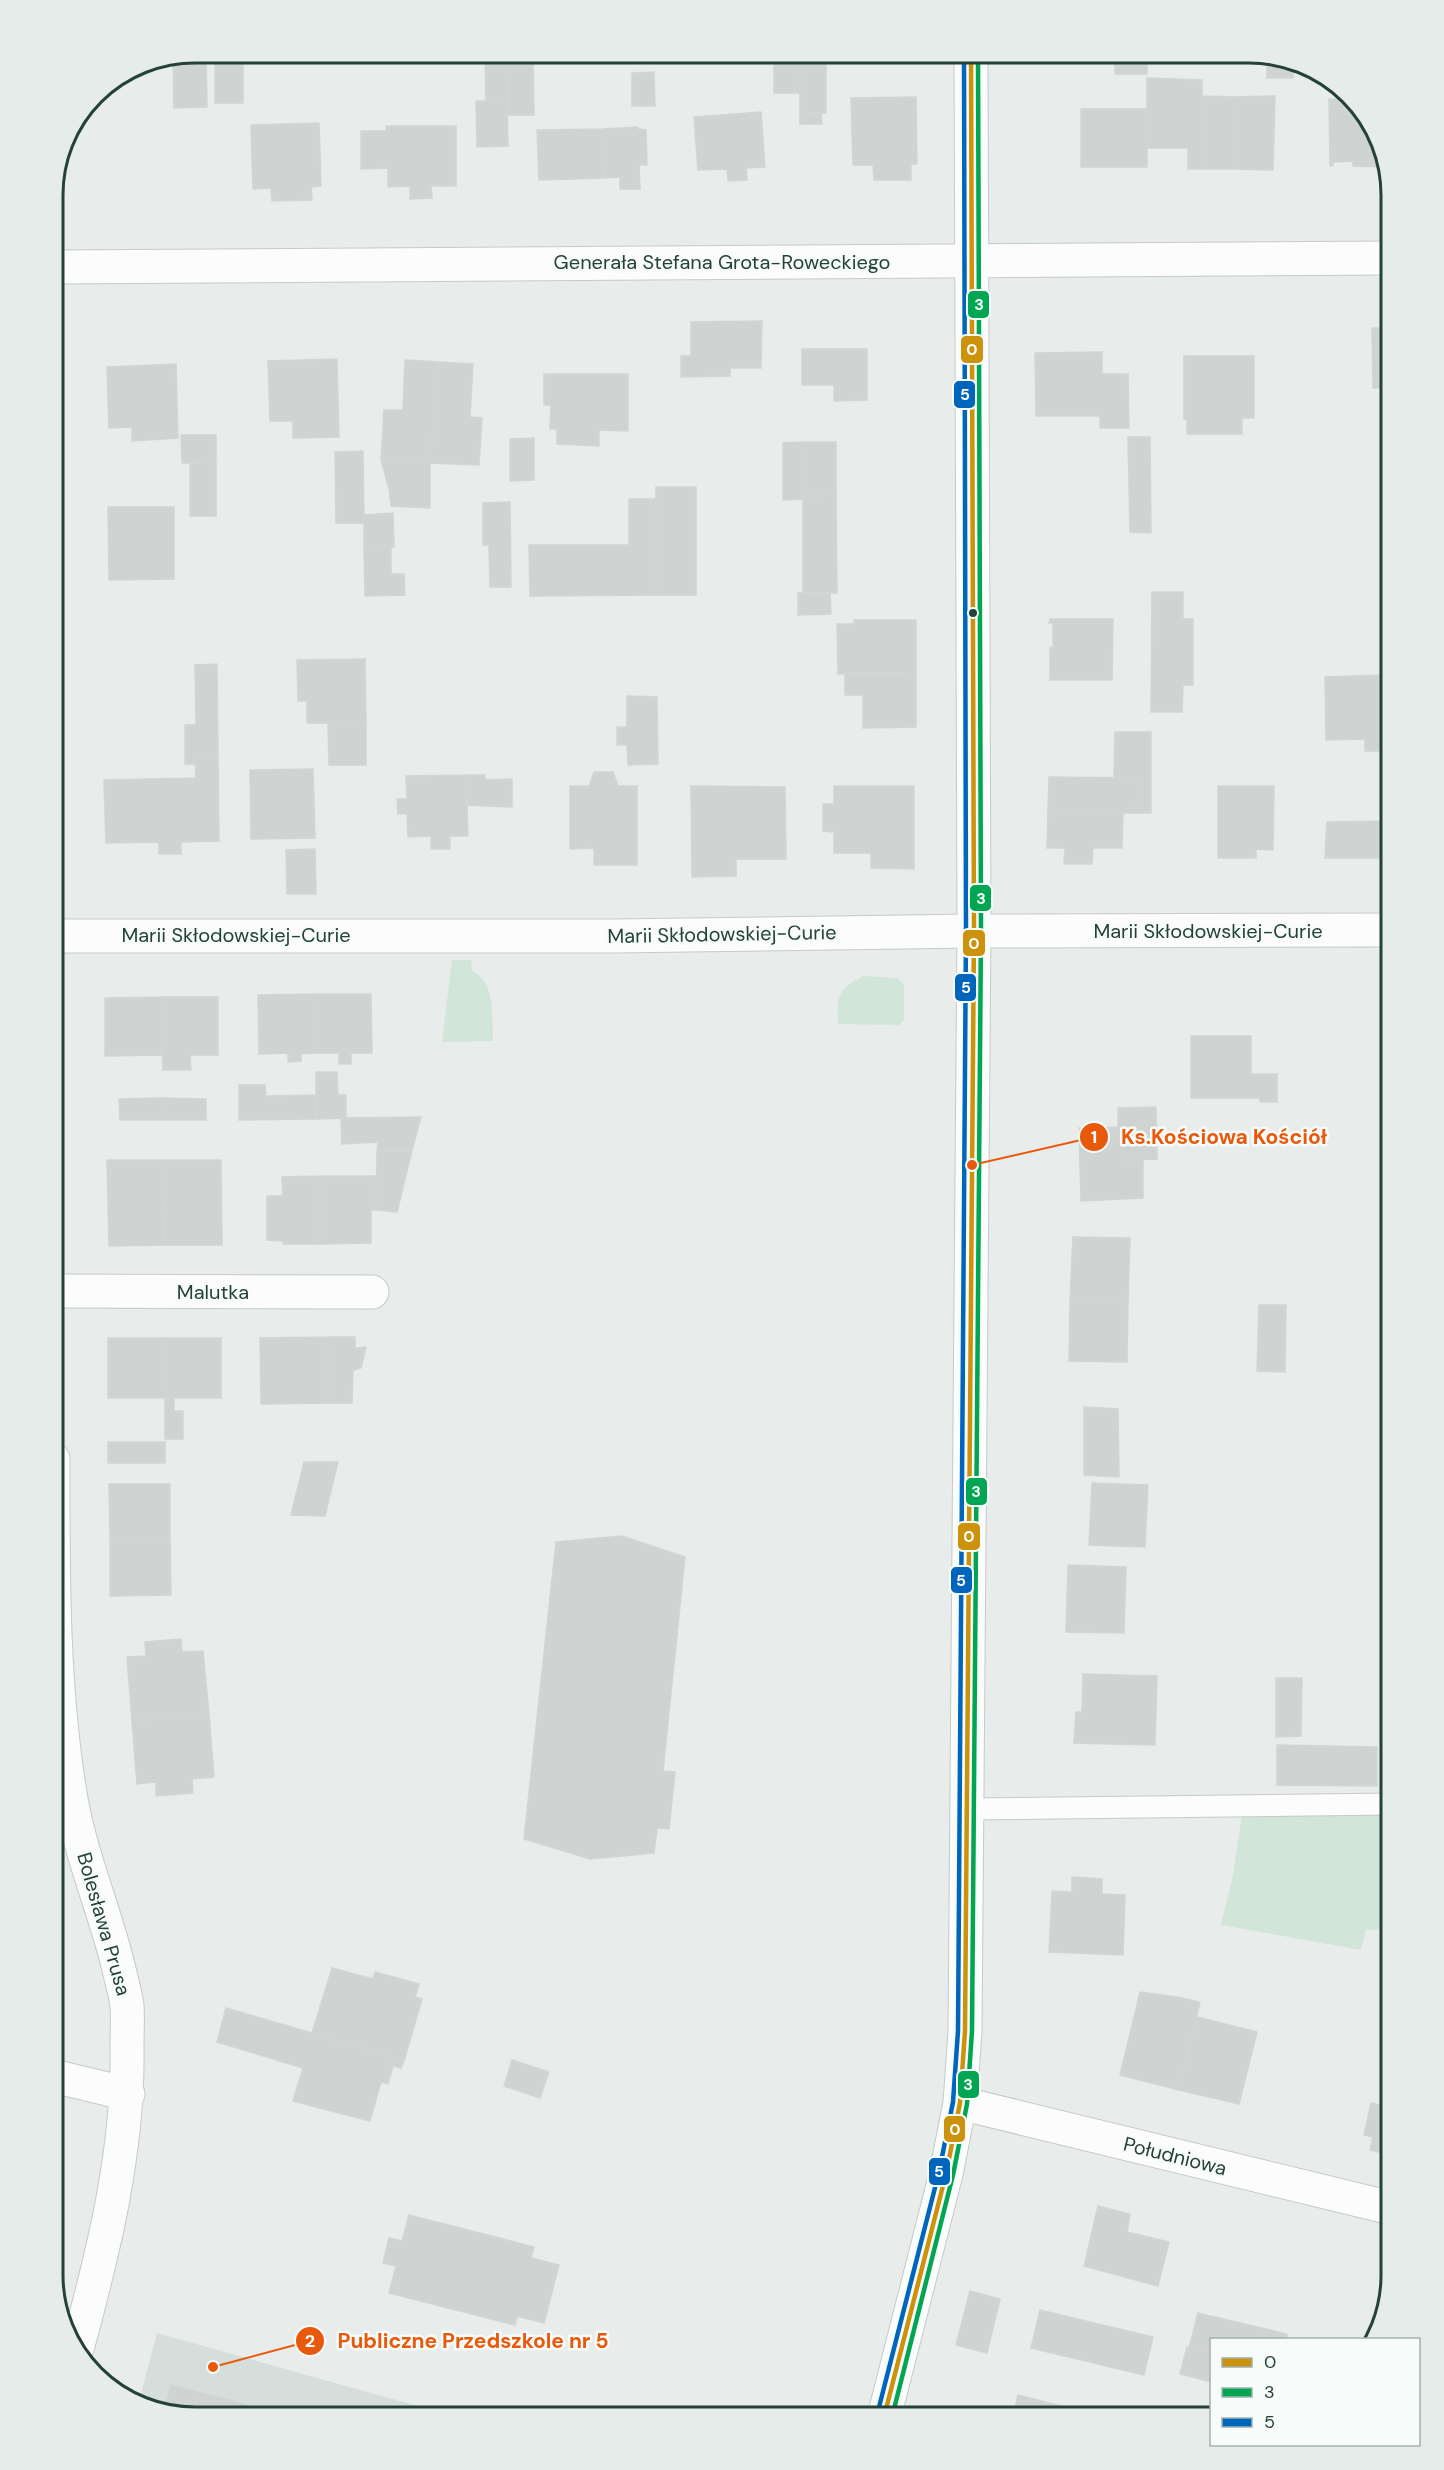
<svg xmlns="http://www.w3.org/2000/svg" width="1444" height="2470" font-family="'DM Sans',sans-serif">
<rect width="100%" height="100%" fill="#e8edeb"/>
<!-- built -->
<path fill="#d6dedb" d="M 157,2333 L 457,2417 L 186,2417 L 139,2401 Z"/>
<!-- green -->
<path fill="#d1e6d8" d="M 452,960 L 471,960 L 472,971 C 496,981 492,1018 493,1041 L 442,1042 Z
M 863,976 L 897,978 L 904,984 L 904,1020 L 899,1025 L 838,1024 C 837,996 837,990 863,976 Z
M 1242,1814 L 1391,1814 L 1391,1931 L 1366,1929 L 1361,1950 L 1221,1925 L 1233,1875 Z"/>
<!-- building -->
<path fill="#cfd4d2" stroke="#d1d6d4" stroke-width="1.5" d="M 195,52 L 206,53 L 207,107 L 174,108 L 173,57 Z
M 215,53 L 243,53 L 243,63 L 215,63 Z
M 485,53 L 507,53 L 507,101 L 486,101 Z
M 507,53 L 533,53 L 534,115 L 508,115 Z
M 774,53 L 800,53 L 800,93 L 774,93 Z
M 800,53 L 826,53 L 826,113 L 800,113 Z
M 1093,53 L 1147,53 L 1147,74 L 1115,74 L 1115,55 L 1093,55 Z
M 1267,56 L 1293,65 L 1293,78 L 1267,78 Z
M 215,63 L 243,63 L 243,103 L 215,103 Z
M 654,72 L 655,106 L 632,106 L 632,73 Z
M 1147,78 L 1202,80 L 1202,169 L 1188,169 L 1188,148 L 1147,148 Z
M 1202,96 L 1235,97 L 1235,169 L 1202,169 Z
M 1275,96 L 1273,170 L 1235,169 L 1235,97 Z
M 916,97 L 917,164 L 911,164 L 911,180 L 874,180 L 873,165 L 853,165 L 851,98 Z
M 1329,99 L 1348,99 L 1377,132 L 1385,167 L 1353,166 L 1353,161 L 1333,162 L 1333,166 L 1330,166 Z
M 476,101 L 507,101 L 508,146 L 477,147 Z
M 1081,109 L 1147,109 L 1147,167 L 1081,167 Z
M 761,112 L 765,167 L 746,168 L 747,180 L 728,181 L 727,169 L 698,170 L 694,117 Z
M 800,113 L 821,113 L 822,124 L 800,124 Z
M 319,123 L 321,186 L 311,187 L 312,200 L 272,201 L 271,188 L 253,189 L 251,125 Z
M 386,126 L 456,126 L 456,186 L 431,186 L 432,198 L 410,199 L 410,186 L 388,187 L 388,168 L 361,169 L 361,131 L 386,131 Z
M 638,127 L 638,129 L 646,130 L 647,165 L 639,165 L 640,189 L 620,189 L 620,177 L 604,178 L 603,129 Z
M 603,129 L 604,178 L 539,180 L 537,130 Z
M 762,321 L 761,368 L 730,368 L 730,376 L 681,377 L 681,356 L 691,356 L 691,322 Z
M 1372,328 L 1391,328 L 1391,388 L 1373,388 Z
M 802,349 L 867,349 L 867,400 L 834,401 L 834,385 L 802,385 Z
M 1102,352 L 1102,374 L 1128,374 L 1129,428 L 1100,428 L 1100,416 L 1036,416 L 1035,353 Z
M 1184,356 L 1254,356 L 1254,418 L 1242,418 L 1242,434 L 1187,434 L 1187,419 L 1184,419 Z
M 337,359 L 339,437 L 293,438 L 293,421 L 270,421 L 268,361 Z
M 405,360 L 439,362 L 438,394 L 436,395 L 430,463 L 381,460 L 384,410 L 403,410 Z
M 439,362 L 473,364 L 470,417 L 482,418 L 479,465 L 430,463 L 436,395 L 438,394 Z
M 176,364 L 178,438 L 132,441 L 132,427 L 109,428 L 107,367 Z
M 544,374 L 628,374 L 628,431 L 599,430 L 599,446 L 557,444 L 557,429 L 550,429 L 551,405 L 544,405 Z
M 181,435 L 216,435 L 216,462 L 182,463 Z
M 1128,437 L 1150,437 L 1151,533 L 1130,532 Z
M 534,438 L 534,480 L 510,481 L 510,439 Z
M 802,442 L 836,442 L 836,495 L 803,496 Z
M 802,442 L 803,499 L 783,500 L 783,443 Z
M 363,451 L 364,523 L 336,523 L 335,452 Z
M 381,460 L 430,463 L 430,508 L 391,506 L 389,489 Z
M 190,462 L 216,462 L 216,516 L 190,516 Z
M 656,487 L 696,487 L 696,595 L 656,595 Z
M 836,495 L 837,593 L 803,593 L 803,496 Z
M 629,499 L 656,499 L 656,595 L 530,596 L 529,545 L 629,545 Z
M 510,502 L 511,587 L 490,587 L 489,545 L 483,545 L 483,503 Z
M 108,507 L 174,507 L 174,579 L 109,580 Z
M 393,513 L 394,547 L 364,547 L 364,515 Z
M 364,547 L 391,547 L 391,574 L 404,574 L 405,595 L 365,596 Z
M 1152,592 L 1183,592 L 1183,619 L 1193,619 L 1193,685 L 1183,685 L 1182,712 L 1151,712 Z
M 798,593 L 830,593 L 831,614 L 798,615 Z
M 1050,619 L 1113,619 L 1112,680 L 1050,680 L 1050,648 L 1053,647 L 1053,623 L 1049,623 Z
M 854,620 L 916,620 L 916,673 L 838,674 L 837,624 L 854,624 Z
M 365,659 L 366,723 L 307,723 L 307,701 L 298,701 L 297,660 Z
M 217,664 L 218,755 L 195,755 L 195,764 L 185,764 L 185,725 L 196,725 L 195,665 Z
M 845,673 L 916,673 L 916,727 L 863,728 L 863,695 L 845,695 Z
M 1381,675 L 1383,751 L 1365,751 L 1365,739 L 1326,740 L 1325,677 Z
M 627,696 L 657,697 L 658,764 L 628,765 L 627,745 L 617,745 L 617,727 L 627,727 Z
M 328,723 L 366,723 L 366,765 L 329,765 Z
M 1115,732 L 1151,732 L 1151,813 L 1136,813 L 1137,778 L 1114,777 Z
M 195,755 L 218,755 L 219,841 L 181,842 L 181,854 L 159,854 L 159,842 L 106,843 L 104,780 L 196,778 Z
M 313,769 L 315,838 L 251,839 L 250,770 Z
M 594,772 L 613,772 L 618,786 L 637,786 L 637,865 L 594,865 L 594,848 L 570,849 L 570,786 L 589,786 Z
M 466,775 L 468,836 L 450,836 L 450,849 L 431,849 L 431,836 L 408,837 L 407,814 L 398,814 L 397,799 L 407,799 L 406,776 Z
M 466,775 L 485,775 L 485,780 L 512,779 L 512,807 L 467,805 Z
M 1049,777 L 1137,778 L 1136,813 L 1048,810 Z
M 691,786 L 785,787 L 786,859 L 736,859 L 736,876 L 692,877 Z
M 834,786 L 914,786 L 914,869 L 871,868 L 871,853 L 834,853 L 834,832 L 823,831 L 823,804 L 834,804 Z
M 1218,786 L 1274,786 L 1273,850 L 1256,849 L 1256,858 L 1218,858 Z
M 1048,810 L 1123,813 L 1122,848 L 1093,848 L 1092,864 L 1064,864 L 1065,848 L 1047,848 Z
M 1391,821 L 1391,858 L 1325,858 L 1327,822 Z
M 315,849 L 316,894 L 287,894 L 286,850 Z
M 315,994 L 315,1053 L 301,1054 L 301,1061 L 288,1062 L 288,1053 L 259,1054 L 258,995 Z
M 315,994 L 371,994 L 372,1053 L 351,1053 L 351,1064 L 339,1064 L 339,1053 L 315,1053 Z
M 161,997 L 162,1055 L 105,1056 L 105,998 Z
M 161,997 L 218,997 L 218,1055 L 190,1055 L 191,1070 L 163,1070 Z
M 1191,1036 L 1251,1036 L 1251,1074 L 1277,1074 L 1277,1102 L 1260,1102 L 1260,1098 L 1191,1098 Z
M 316,1072 L 337,1072 L 338,1095 L 346,1095 L 346,1118 L 316,1119 Z
M 239,1085 L 265,1085 L 266,1096 L 316,1095 L 316,1119 L 239,1120 Z
M 162,1098 L 163,1120 L 120,1120 L 119,1099 Z
M 162,1098 L 206,1099 L 206,1120 L 163,1120 Z
M 1156,1107 L 1157,1159 L 1122,1160 L 1121,1127 L 1118,1127 L 1118,1108 Z
M 421,1117 L 412,1151 L 377,1151 L 378,1142 L 342,1144 L 341,1118 Z
M 1121,1127 L 1122,1160 L 1143,1160 L 1143,1198 L 1081,1201 L 1079,1128 Z
M 377,1151 L 412,1151 L 397,1212 L 376,1210 Z
M 107,1160 L 163,1160 L 164,1245 L 109,1246 Z
M 163,1160 L 221,1160 L 222,1245 L 164,1245 Z
M 320,1176 L 320,1244 L 283,1244 L 283,1241 L 267,1240 L 267,1196 L 283,1196 L 282,1177 Z
M 320,1176 L 375,1176 L 376,1210 L 371,1210 L 371,1243 L 320,1244 Z
M 1073,1237 L 1130,1238 L 1128,1302 L 1070,1301 Z
M 1070,1301 L 1128,1302 L 1127,1362 L 1069,1361 Z
M 1259,1305 L 1286,1305 L 1285,1372 L 1257,1371 Z
M 328,1337 L 328,1403 L 261,1404 L 260,1338 Z
M 328,1337 L 355,1337 L 355,1348 L 366,1347 L 361,1368 L 353,1370 L 352,1403 L 328,1403 Z
M 108,1338 L 165,1338 L 165,1398 L 108,1398 Z
M 165,1338 L 221,1338 L 221,1398 L 165,1398 Z
M 165,1398 L 174,1398 L 174,1411 L 183,1411 L 183,1439 L 165,1439 Z
M 1084,1407 L 1118,1409 L 1119,1477 L 1084,1475 Z
M 108,1442 L 165,1442 L 165,1463 L 108,1463 Z
M 304,1462 L 338,1462 L 325,1516 L 291,1515 Z
M 1092,1483 L 1148,1485 L 1145,1547 L 1089,1545 Z
M 109,1484 L 170,1484 L 170,1538 L 110,1539 Z
M 622,1536 L 685,1557 L 663,1771 L 675,1772 L 669,1829 L 657,1828 L 654,1853 L 590,1859 L 524,1839 L 556,1542 Z
M 170,1538 L 171,1595 L 110,1596 L 110,1539 Z
M 1068,1565 L 1126,1567 L 1124,1633 L 1066,1632 Z
M 181,1639 L 182,1652 L 203,1651 L 209,1714 L 132,1721 L 127,1657 L 146,1656 L 145,1642 Z
M 1083,1674 L 1157,1676 L 1155,1745 L 1074,1743 L 1076,1712 L 1082,1712 Z
M 1276,1678 L 1302,1678 L 1301,1736 L 1276,1737 Z
M 209,1714 L 214,1777 L 192,1779 L 193,1793 L 156,1796 L 156,1782 L 137,1784 L 132,1721 Z
M 1277,1745 L 1377,1747 L 1377,1786 L 1277,1785 Z
M 1072,1877 L 1102,1879 L 1102,1894 L 1125,1895 L 1123,1955 L 1049,1952 L 1052,1891 L 1072,1892 Z
M 53,1956 L 58,1978 L 53,1979 Z
M 332,1968 L 373,1979 L 375,1972 L 419,1984 L 415,1997 L 422,1999 L 404,2061 L 312,2033 Z
M 1140,1992 L 1177,1997 L 1200,2002 L 1179,2090 L 1120,2075 Z
M 226,2008 L 312,2033 L 404,2061 L 401,2068 L 393,2066 L 388,2084 L 381,2082 L 370,2121 L 293,2101 L 303,2068 L 217,2042 Z
M 1197,2017 L 1257,2032 L 1239,2104 L 1179,2090 Z
M 512,2060 L 549,2072 L 540,2098 L 504,2086 Z
M 1371,2103 L 1391,2108 L 1390,2155 L 1370,2150 L 1373,2137 L 1364,2135 Z
M 1098,2206 L 1130,2214 L 1127,2232 L 1169,2242 L 1158,2286 L 1084,2266 Z
M 409,2215 L 534,2247 L 531,2258 L 559,2265 L 544,2323 L 517,2316 L 515,2325 L 389,2293 L 396,2266 L 383,2263 L 389,2238 L 402,2241 Z
M 970,2291 L 1000,2299 L 987,2353 L 956,2345 Z
M 1040,2310 L 1153,2337 L 1144,2375 L 1031,2348 Z
M 1198,2313 L 1287,2334 L 1286,2340 L 1212,2340 L 1212,2353 L 1194,2349 L 1189,2348 Z
M 1187,2347 L 1212,2353 L 1212,2382 L 1180,2374 Z
M 171,2385 L 248,2405 L 245,2417 L 186,2417 L 164,2410 Z
M 1018,2395 L 1081,2411 L 1079,2417 L 1013,2417 Z"/>
<g fill="none" stroke-linecap="round" stroke-linejoin="round">
<!-- lane casing -->
<g stroke="#c5cac8" stroke-width="23">
<path id="lane" d="M 967,1809 L 1391,1804"/>
</g>
<!-- street casing -->
<g stroke="#c5cac8" stroke-width="35">
<path id="street" d="M 53,267 L 1391,258
M 53,936 L 615,936 L 974,931 L 1391,930
M 53,1291 L 372,1292
M 53,1459 C 53,1573 52,1687 71,1799 C 81,1856 104,1909 118,1965 C 121,1978 125,1992 127,2005 C 128,2018 127,2032 127,2046 C 129,2149 104,2250 77,2349
M 53,2076 L 128,2094
M 960,2103 L 1391,2208"/>
</g>
<!-- secondary casing -->
<g stroke="#c3cbc8" stroke-width="35">
<path id="secondary" d="M 884,2417 L 946,2174 L 960,2103 L 965,2031 L 974,931 L 971,53"/>
</g>
<!-- lane -->
<use href="#lane" stroke="#fcfcfc" stroke-width="21"/>
<!-- street -->
<use href="#street" stroke="#fcfcfc" stroke-width="33"/>
<!-- secondary -->
<use href="#secondary" stroke="#fcfcfc" stroke-width="33"/>
<!-- bus-1 casing -->
<g stroke="#f7fbf9" stroke-width="9">
<path id="bus-1" d="M 884,2417 L 946,2174 L 960,2103 L 965,2031 L 974,931 L 971,53"/>
</g>
<!-- bus-2 casing -->
<g stroke="#f7fbf9" stroke-width="9">
<path id="bus-2" d="M 892,2417 L 953,2175 L 967,2104 L 972,2031 L 981,931 L 978,53"/>
</g>
<!-- bus-3 casing -->
<g stroke="#f7fbf9" stroke-width="9">
<path id="bus-3" d="M 877,2415 L 939,2172 L 953,2102 L 958,2031 L 966,931 L 964,53"/>
</g>
<!-- bus-1 -->
<use href="#bus-1" stroke="#cd920c" stroke-width="4.5"/>
<!-- bus-2 -->
<use href="#bus-2" stroke="#00a651" stroke-width="4.5"/>
<!-- bus-3 -->
<use href="#bus-3" stroke="#0065bd" stroke-width="4.5"/>
</g>
<!-- markers -->
<circle fill="#24423a" stroke="#f7fbf9" stroke-width="2" cx="973" cy="613" r="5"/>
<g text-anchor="middle" dominant-baseline="central" stroke-width="5" stroke-linejoin="round" paint-order="stroke">
<!-- street labels -->
<g font-size="20" fill="#24423a" stroke="#f7fbf9">
<text x="722" y="262">Generała Stefana Grota-Roweckiego</text>
<text x="1208" y="931">Marii Skłodowskiej-Curie</text>
<text transform="translate(722 934) rotate(-1)">Marii Skłodowskiej-Curie</text>
<text x="236" y="935">Marii Skłodowskiej-Curie</text>
<text x="213" y="1292">Malutka</text>
<text transform="translate(104 1924) rotate(74)">Bolesława Prusa</text>
<text transform="translate(1175 2156) rotate(14)">Południowa</text>
</g>
</g>
<!-- crop -->
<path d="M0 0H1444V2470H0ZM195 63H1249A132 132 0 0 1 1381 195V2275A132 132 0 0 1 1249 2407H195A132 132 0 0 1 63 2275V195A132 132 0 0 1 195 63Z" fill="#e6ecea" fill-rule="evenodd"/>
<path fill="none" stroke="#24423a" stroke-width="3" d="M195 63H1249A132 132 0 0 1 1381 195V2275A132 132 0 0 1 1249 2407H195A132 132 0 0 1 63 2275V195A132 132 0 0 1 195 63Z"/>
<!-- callouts -->
<path fill="none" stroke="#e8590c" stroke-width="2" d="M972 1165L1094 1137M213 2367L310 2341"/>
<g fill="#e8590c" stroke="#f7fbf9" stroke-width="2">
<circle cx="972" cy="1165" r="6"/>
<circle cx="213" cy="2367" r="6"/>
<circle cx="1094" cy="1137" r="15"/>
<circle cx="310" cy="2341" r="15"/>
</g>
<g font-size="18" text-anchor="middle" font-weight="bold" fill="#fff">
<text x="1094" y="1143">1</text>
<text x="310" y="2347">2</text>
</g>
<g font-size="21" text-anchor="middle" font-weight="bold" fill="#e8590c" stroke="#f7fbf9" stroke-width="5" stroke-linejoin="round" paint-order="stroke">
<text x="1224" y="1144">Ks.Kościowa Kościół</text>
<text x="473" y="2348">Publiczne Przedszkole nr 5</text>
</g>
<g stroke="#f7fbf9" stroke-width="2">
<rect x="967" y="290" width="23" height="29" rx="6" fill="#00a651"/>
<rect x="960" y="335" width="24" height="29" rx="6" fill="#cd920c"/>
<rect x="953" y="380" width="23" height="29" rx="6" fill="#0065bd"/>
<rect x="969" y="884" width="23" height="28" rx="6" fill="#00a651"/>
<rect x="962" y="929" width="24" height="28" rx="6" fill="#cd920c"/>
<rect x="954" y="973" width="23" height="29" rx="6" fill="#0065bd"/>
<rect x="965" y="1477" width="23" height="29" rx="6" fill="#00a651"/>
<rect x="957" y="1522" width="24" height="29" rx="6" fill="#cd920c"/>
<rect x="950" y="1566" width="23" height="28" rx="6" fill="#0065bd"/>
<rect x="957" y="2070" width="23" height="29" rx="6" fill="#00a651"/>
<rect x="943" y="2115" width="23" height="28" rx="6" fill="#cd920c"/>
<rect x="928" y="2157" width="23" height="29" rx="6" fill="#0065bd"/>
</g>
<g font-size="16" text-anchor="middle" font-weight="bold" fill="#fff">
<text x="979" y="310">3</text>
<text x="972" y="355">0</text>
<text x="965" y="400">5</text>
<text x="981" y="904">3</text>
<text x="974" y="949">0</text>
<text x="966" y="993">5</text>
<text x="976" y="1497">3</text>
<text x="969" y="1542">0</text>
<text x="961" y="1586">5</text>
<text x="968" y="2090">3</text>
<text x="955" y="2135">0</text>
<text x="939" y="2177">5</text>
</g>
<!-- legend -->
<rect x="1210" y="2338" width="210" height="108" fill="#f7fbf9" stroke="#a3b1ad" stroke-width="1.5"/>
<rect x="1222" y="2358" width="30" height="9" fill="#cd920c" stroke="#a3b1ad" stroke-width="1.5"/>
<text x="1264" y="2368" font-size="18" fill="#24423a">0</text>
<rect x="1222" y="2388" width="30" height="9" fill="#00a651" stroke="#a3b1ad" stroke-width="1.5"/>
<text x="1264" y="2398" font-size="18" fill="#24423a">3</text>
<rect x="1222" y="2418" width="30" height="9" fill="#0065bd" stroke="#a3b1ad" stroke-width="1.5"/>
<text x="1264" y="2428" font-size="18" fill="#24423a">5</text>
</svg>
